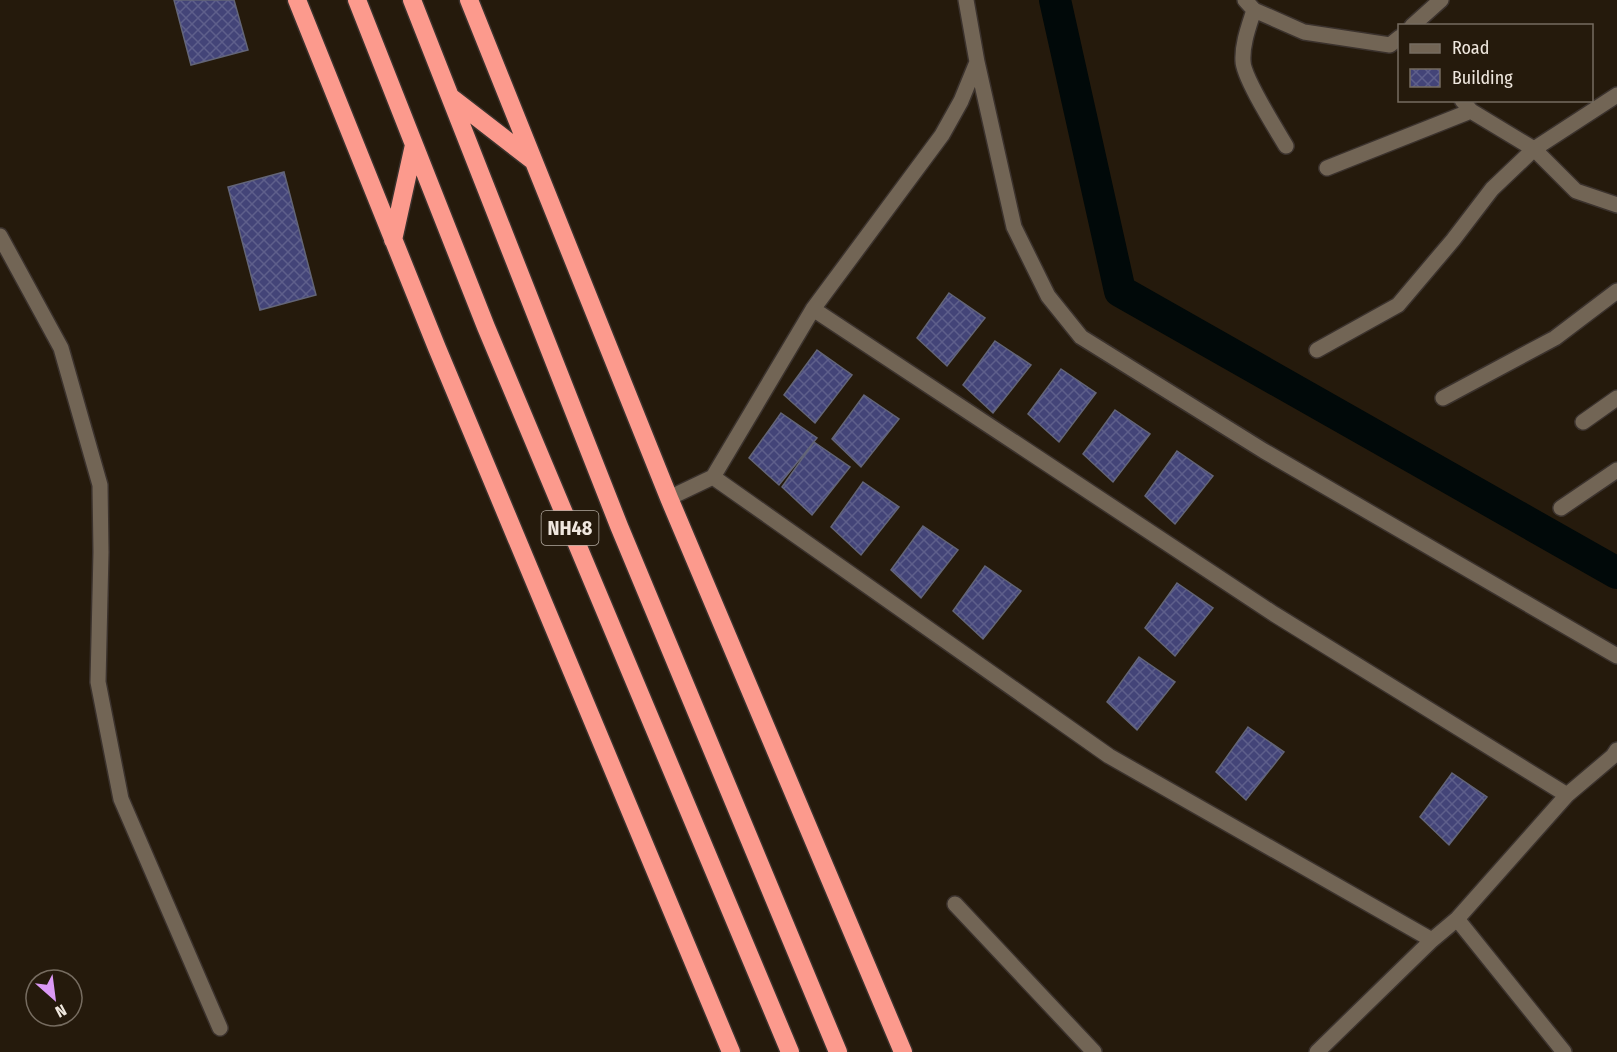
<svg xmlns="http://www.w3.org/2000/svg" width="1617" height="1052" font-family="'Fira Sans Condensed',sans-serif">
<defs>
<pattern id="building-cross-hatch" width="8" height="8" patternUnits="userSpaceOnUse" patternTransform="scale(1.5)"><rect width="8" height="8" fill="#434478"/><path d="M0 0l8 8M0 8l8-8" fill="none" stroke="#5e5f8b"/></pattern>
</defs>
<rect width="100%" height="100%" fill="#251a0c"/>
<g fill="none" stroke-linecap="round" stroke-linejoin="round">
<!-- canal -->
<path stroke="#010909" stroke-width="32" d="M 1055,0 L 1120,291 L 1617,573"/>
</g>
<!-- building -->
<path fill="url(#building-cross-hatch)" stroke="#636578" stroke-width="1.5" d="M 174,0 L 234,0 L 248,50 L 191,65 Z
M 284,172 L 316,295 L 260,310 L 228,187 Z
M 949,293 L 985,318 L 947,366 L 917,338 Z
M 995,341 L 1031,365 L 993,413 L 963,385 Z
M 817,350 L 852,375 L 815,423 L 784,395 Z
M 1061,369 L 1096,393 L 1059,442 L 1028,414 Z
M 864,395 L 899,419 L 861,467 L 832,439 Z
M 1115,410 L 1150,434 L 1113,482 L 1083,454 Z
M 781,413 L 817,438 L 779,485 L 749,458 Z
M 814,442 L 850,467 L 812,515 L 782,487 Z
M 1177,451 L 1213,476 L 1175,524 L 1145,496 Z
M 863,482 L 899,507 L 861,555 L 831,527 Z
M 923,526 L 958,550 L 921,598 L 891,570 Z
M 985,566 L 1021,591 L 983,639 L 953,611 Z
M 1177,583 L 1213,608 L 1175,656 L 1145,628 Z
M 1139,657 L 1175,682 L 1137,730 L 1107,702 Z
M 1248,727 L 1284,752 L 1246,800 L 1216,772 Z
M 1452,773 L 1487,797 L 1449,845 L 1420,817 Z"/>
<g fill="none" stroke-linecap="round" stroke-linejoin="round">
<!-- street casing -->
<g stroke="#3b322d" stroke-width="18">
<path id="street" d="M 1245,0 L 1254,10 L 1304,32 L 1390,45 L 1400,37
M 1254,10 C 1249,26 1242,44 1243,61 C 1243,77 1276,129 1286,146
M 1412,26 L 1441,0
M 977,62 L 1014,227 L 1048,296 L 1081,337 L 1264,451 L 1617,656
M 1462,100 L 1471,111 L 1534,149 L 1576,191 L 1617,205
M 1327,168 L 1471,111
M 0,236 L 61,348 L 100,485 L 101,552 L 98,682 L 121,799 L 220,1028
M 813,309 L 1274,614 L 1567,795
M 1317,350 L 1398,305 L 1453,240 L 1492,189 L 1534,149 L 1617,95
M 1443,398 L 1555,338 L 1617,291
M 1583,422 L 1617,398
M 713,477 L 1109,756 L 1432,940
M 669,498 L 713,477 L 813,309 L 942,135 L 961,101 L 977,62 L 966,0
M 1561,508 L 1617,470
M 955,904 L 1094,1052
M 1317,1052 L 1432,940 L 1457,919
M 1564,1052 L 1457,919 L 1567,795 L 1613,756 L 1617,750"/>
</g>
<!-- highway casing -->
<g stroke="#3b322d" stroke-width="21">
<path id="highway" d="M 297,0 L 437,348 L 731,1052
M 357,0 L 486,327 L 790,1052
M 412,0 L 619,526 L 838,1052
M 469,0 L 669,498 L 903,1052
M 452,98 L 532,160
M 393,240 L 414,145"/>
</g>
<!-- street -->
<use href="#street" stroke="#726555" stroke-width="15"/>
<!-- highway -->
<use href="#highway" stroke="#fc9a8d" stroke-width="18"/>
</g>
<g text-anchor="middle" dominant-baseline="central" stroke-width="5" stroke-linejoin="round" paint-order="stroke">
<!-- shield labels -->
<rect fill="#251a0c" stroke="#b3aaa0" stroke-width="1.5" x="541.5" y="511" width="57" height="34" rx="4.5"/>
<g font-size="20" font-weight="bold" fill="#f0e8df">
<text x="570" y="528">NH48</text>
</g>
</g>
<!-- legend -->
<rect x="1398" y="24" width="195" height="78" fill="#251a0c" stroke="#766c60" stroke-width="1.5"/>
<rect x="1410" y="44" width="30" height="9" fill="#726555" stroke="#766c60" stroke-width="1.5"/>
<text x="1452" y="54" font-size="18" fill="#f0e8df">Road</text>
<rect x="1410" y="69" width="30" height="18" fill="url(#building-cross-hatch)" stroke="#766c60" stroke-width="1.5"/>
<text x="1452" y="84" font-size="18" fill="#f0e8df">Building</text>
<!-- north arrow -->
<g transform="translate(54 998) rotate(152)"><circle r="28" fill="#251a0c" stroke="#766c60" stroke-width="1.5"/>
<path d="M0-4.5L10 22L0 15L-10 22Z" fill="#db99f5"/>
<text y="-9" font-size="16" font-weight="bold" text-anchor="middle" fill="#f0e8df">N</text>
</g>
</svg>
